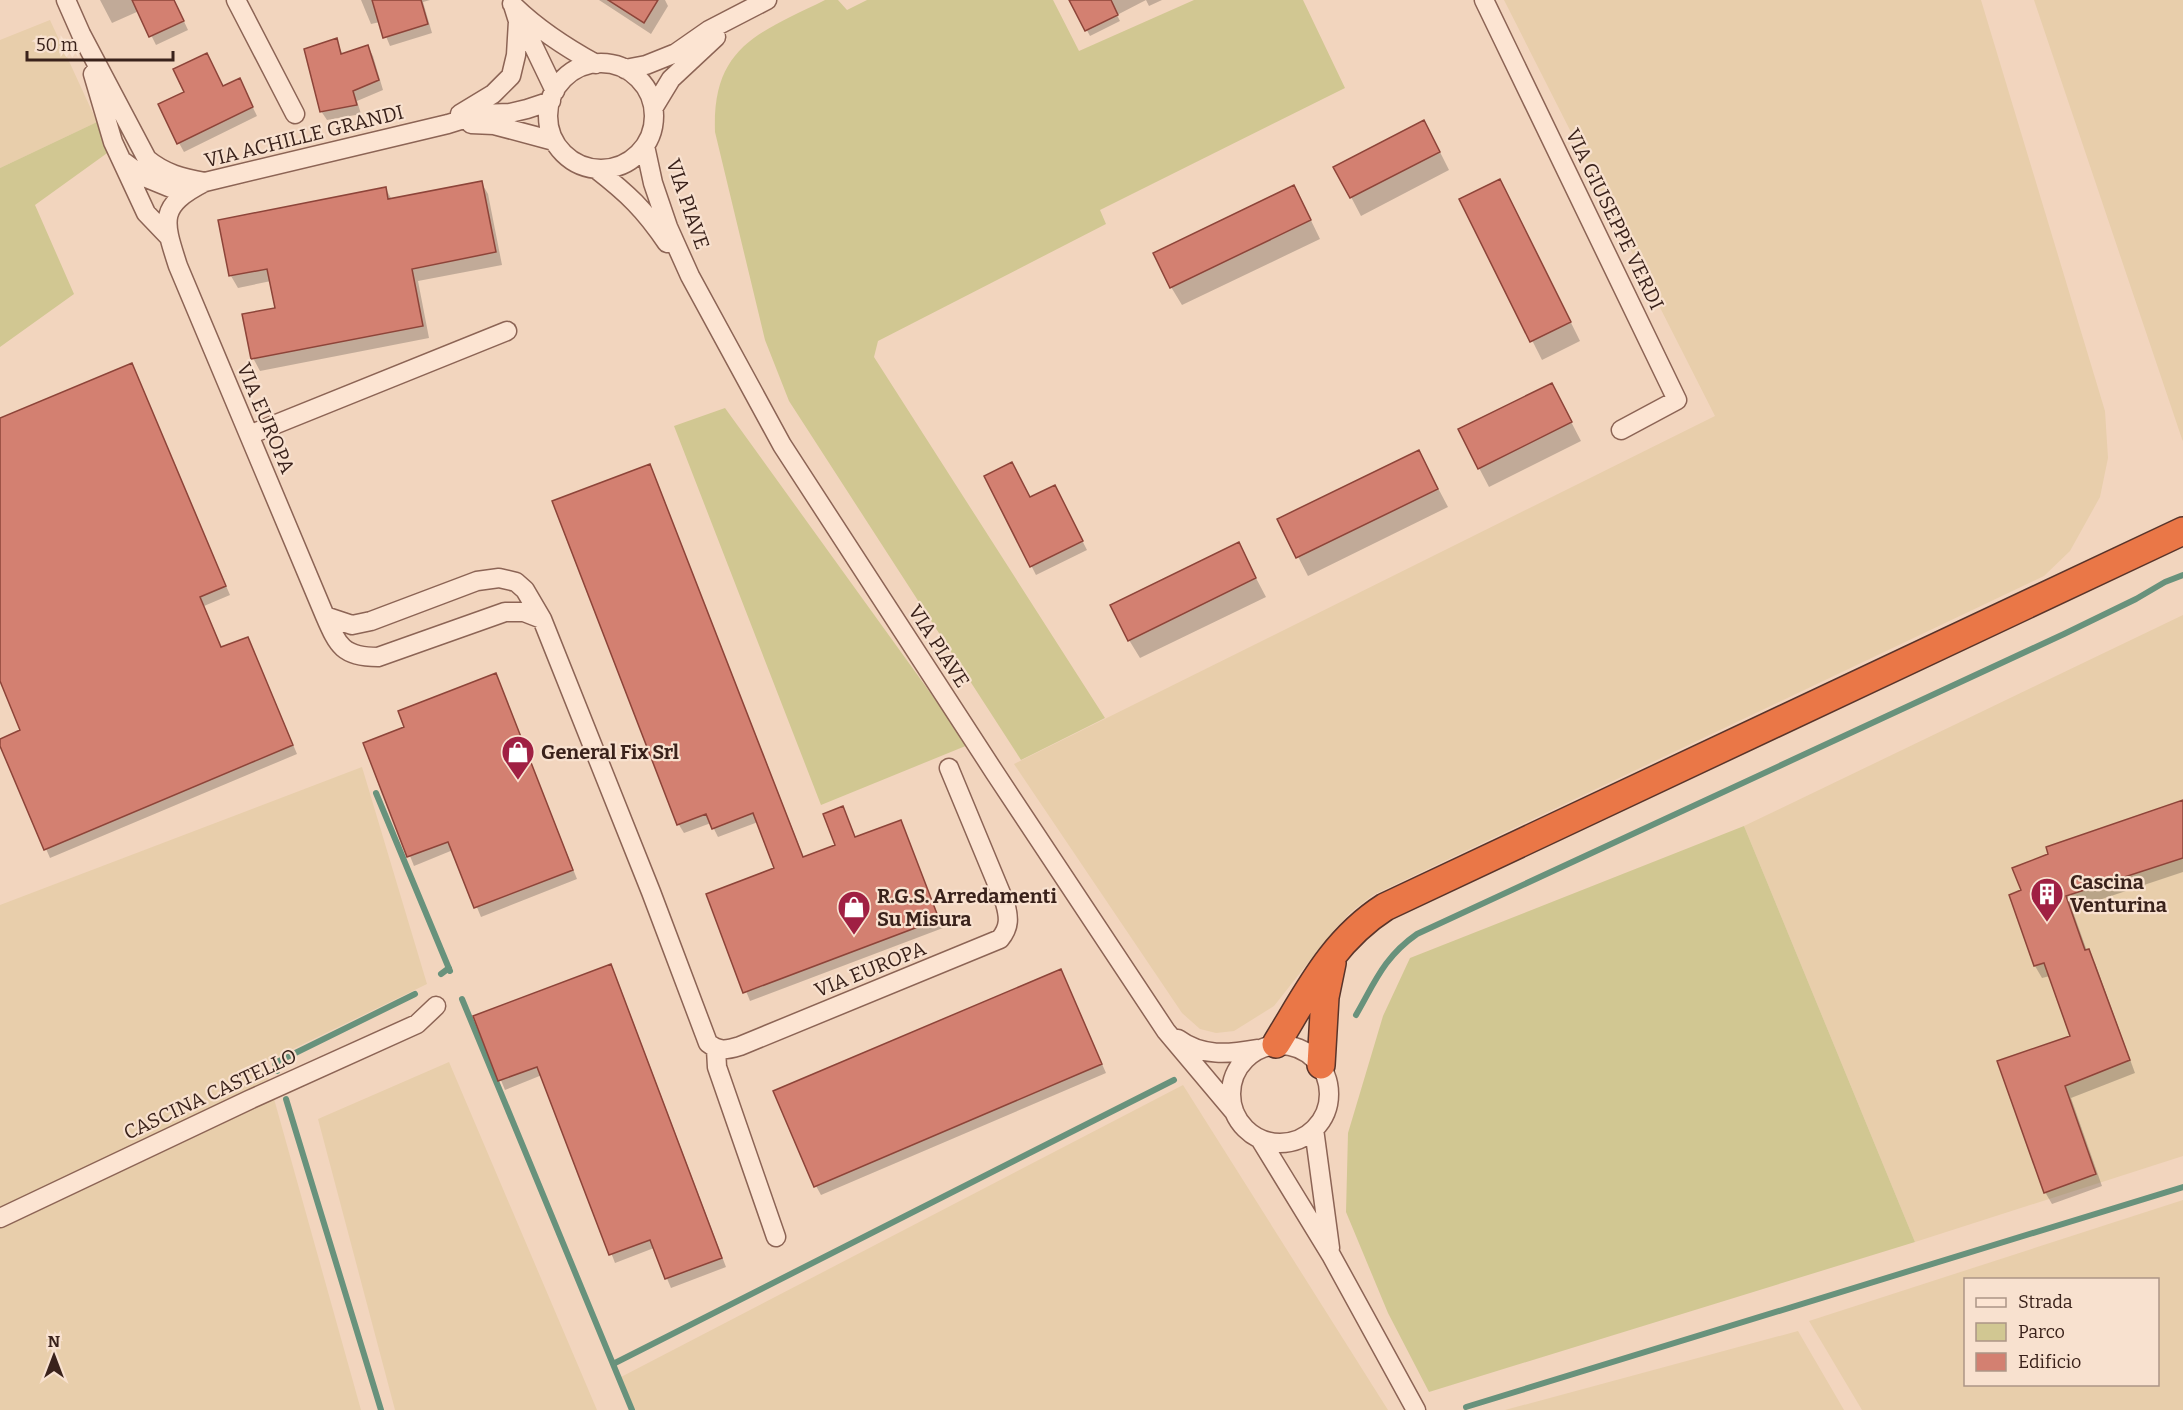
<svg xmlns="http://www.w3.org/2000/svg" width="2183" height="1410" font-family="Bitter,serif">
<rect width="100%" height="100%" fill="#f2d5be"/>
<!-- farmland -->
<path fill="#e8ceab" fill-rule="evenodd" d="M 1504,0 L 1981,0 L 2105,411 L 2108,458 L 2100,497 L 2070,551 L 2044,576 L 1373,895 L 1351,912 L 1334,930 L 1274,1006 L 1234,1031 L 1216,1033 L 1200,1029 L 1182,1013 L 1014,764 L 1715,416 Z
M 2034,0 L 2183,0 L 2183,441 L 2182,439 Z
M 50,20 L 97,122 L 0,168 L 0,40 Z
M 2183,615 L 2183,1156 L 1915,1242 L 1744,826 Z
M 362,767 L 427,984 L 264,1063 L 361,1410 L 0,1410 L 0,905 Z
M 449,1062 L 597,1410 L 395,1410 L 318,1119 Z
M 1183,1085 L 1388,1410 L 635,1410 L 621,1377 Z
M 2183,1200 L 2183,1410 L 1862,1410 L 1809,1321 ZM 1966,1280 L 2158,1280 L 2158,1384 L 1966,1384 Z
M 1798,1331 L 1844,1410 L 1505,1410 Z"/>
<!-- green -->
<path fill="#d1c792" d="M 825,0 L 838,0 L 847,10 L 867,0 L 1053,0 L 1079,51 L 1194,0 L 1303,0 L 1345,88 L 1100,210 L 1106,224 L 878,341 L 874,357 L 1105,718 L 1021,760 L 789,401 L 765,340 L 715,132 C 712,46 759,33 825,0 Z
M 97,122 L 110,151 L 35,205 L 74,294 L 0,347 L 0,168 Z
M 725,408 L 968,745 L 821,805 L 674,426 Z
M 1744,826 L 1915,1242 L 1429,1392 L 1388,1313 L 1346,1212 L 1348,1133 L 1383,1016 L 1410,958 Z"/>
<!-- shadow -->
<path fill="#0003" d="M 100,0 L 174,0 L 188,30 L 156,45 L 139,11 L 112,23 Z
M 361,0 L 430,0 L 423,2 L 432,33 L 390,46 L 380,22 L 371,24 Z
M 599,0 L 665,0 L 668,6 L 651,34 Z
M 1071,0 L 1162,0 L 1149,6 L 1146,0 L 1117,15 L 1120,21 L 1090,36 Z
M 336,40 L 343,55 L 368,47 L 373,56 L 383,90 L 357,101 L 361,114 L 327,120 L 321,111 Z
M 223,88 L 244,89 L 257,116 L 184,152 L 179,143 Z
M 1434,140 L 1449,170 L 1361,216 L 1351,197 Z
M 481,182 L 488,194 L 502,265 L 418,281 L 429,338 L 260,371 L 253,358 L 277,309 L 271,281 L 238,288 L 231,276 L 386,189 L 392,200 Z
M 1461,199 L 1510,199 L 1580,341 L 1542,360 Z
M 1304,206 L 1320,239 L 1182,305 L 1171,287 Z
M 131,365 L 230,595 L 204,606 L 222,649 L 252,647 L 297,754 L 50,858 L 0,742 L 0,740 L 22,730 L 0,678 L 0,420 Z
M 1552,385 L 1581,441 L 1489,487 L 1479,468 Z
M 1419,452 L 1448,507 L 1308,576 L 1279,520 Z
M 649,466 L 804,858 L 837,846 L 843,808 L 856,839 L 901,822 L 943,928 L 750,1001 L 708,895 L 776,869 L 758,822 L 718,837 L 711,823 L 684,833 L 679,825 L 554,502 Z
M 986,477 L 1030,499 L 1059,495 L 1087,550 L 1036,575 Z
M 1238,544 L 1266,597 L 1140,658 L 1129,640 Z
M 496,675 L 577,879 L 481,917 L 453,850 L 414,866 L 365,744 L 406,728 Z
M 2183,802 L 2183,872 L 2072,909 L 2087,951 L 2095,963 L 2135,1073 L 2071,1098 L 2102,1186 L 2052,1204 L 2045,1192 L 2071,1036 L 2050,976 L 2042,978 L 2035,966 L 2011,896 Z
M 610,966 L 615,974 L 726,1267 L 671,1288 L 654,1248 L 615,1263 L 542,1075 L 505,1090 L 475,1017 Z
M 1065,979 L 1106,1073 L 821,1195 L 816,1186 Z"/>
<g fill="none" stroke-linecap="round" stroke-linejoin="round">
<!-- stream -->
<path stroke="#68927c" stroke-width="6" d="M 376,793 L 450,971
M 441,974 L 449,968
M 462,999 L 632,1410
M 1356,1015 C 1375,982 1384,957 1417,934 L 2064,634 L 2136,599 L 2165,582 L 2183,575
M 277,1071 L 275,1063 L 415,994
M 286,1099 L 381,1410
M 613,1364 L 1174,1080
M 1466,1407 L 2183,1187"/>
</g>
<!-- building -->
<path fill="#d38071" stroke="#8d4439" stroke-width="1.5" d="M 132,0 L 174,0 L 184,21 L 149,37 Z
M 372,0 L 421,0 L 428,24 L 383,38 Z
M 608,0 L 658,0 L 644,23 Z
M 1069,0 L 1111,0 L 1118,15 L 1085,31 Z
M 337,38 L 341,54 L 368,45 L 379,80 L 353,91 L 357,105 L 320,112 L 304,49 Z
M 207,53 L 223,86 L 240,78 L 253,107 L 177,144 L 158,104 L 184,92 L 173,69 Z
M 1424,120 L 1440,152 L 1350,198 L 1333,167 Z
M 1500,179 L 1571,322 L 1530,342 L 1459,199 Z
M 482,181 L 496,252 L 412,269 L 423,326 L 251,359 L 242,314 L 275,308 L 267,269 L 229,276 L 218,220 L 386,187 L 388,199 Z
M 1294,185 L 1311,220 L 1170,288 L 1153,253 Z
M 132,363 L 226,586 L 200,597 L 221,647 L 248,637 L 293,745 L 44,850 L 0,746 L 0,739 L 20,730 L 0,681 L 0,418 Z
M 1552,383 L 1572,422 L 1478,469 L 1458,429 Z
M 1419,450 L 1438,489 L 1296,558 L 1277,519 Z
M 1012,462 L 1030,497 L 1055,485 L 1083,541 L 1030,567 L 984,476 Z
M 650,464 L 803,857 L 835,845 L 823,814 L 843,806 L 855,837 L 901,820 L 939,919 L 743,993 L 706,894 L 774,868 L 753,813 L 712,829 L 706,814 L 677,825 L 552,501 Z
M 1239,542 L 1256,578 L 1128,641 L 1110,605 Z
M 496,673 L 573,870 L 474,908 L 448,842 L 407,857 L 363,743 L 404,727 L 398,711 Z
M 2183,800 L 2183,858 L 2066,896 L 2085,950 L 2089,949 L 2130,1060 L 2065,1086 L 2096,1174 L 2044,1193 L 1997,1061 L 2070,1036 L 2044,963 L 2034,966 L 2009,895 L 2021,890 L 2012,868 L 2048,854 L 2046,847 Z
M 611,964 L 722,1258 L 665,1279 L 650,1240 L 609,1255 L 537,1067 L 498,1081 L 473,1016 Z
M 1061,969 L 1102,1064 L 814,1187 L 773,1091 Z"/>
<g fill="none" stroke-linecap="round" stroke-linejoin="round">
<!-- minor casing -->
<g stroke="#8c6455" stroke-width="21">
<path id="minor" d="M 66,0 L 81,34 L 147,159 C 165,174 183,178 205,182
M 236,0 L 295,114
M 1484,0 L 1677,400 L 1621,430
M 512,4 C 537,29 565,47 596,64
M 518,21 L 531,41 L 555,91
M548 116a53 53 0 1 1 106 0a53 53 0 1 1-106 0Z
M 625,69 L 646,65 L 676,53 L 709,30 L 767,0
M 93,74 L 113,142 L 146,213 L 168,236
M 654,107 L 671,79 L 716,37
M 460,114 L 493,94 L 511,76 L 516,55 L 518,21 L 513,5
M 471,124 L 494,125 L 554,141
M 645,146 L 653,183 L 668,227 L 690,276 L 782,445 L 995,773 L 1166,1031 L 1235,1113
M 124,162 L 144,177 L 183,193
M 596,169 C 628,194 644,209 667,243
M 249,435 L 507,331
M 325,616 L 352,625 L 371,621 L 477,581 L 499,578 L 516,582 L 525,590 L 542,619 L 651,892 L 708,1043 C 719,1052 727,1050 740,1046 L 1000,939 C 1010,927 1009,917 1005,903 L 949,768
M 542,619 L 524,612 L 505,612 L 378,657 C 343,657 338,646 325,616 L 178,266 C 163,220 158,206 205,182 L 448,124 L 480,114 L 510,113 L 527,109 L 551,101
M 1178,1039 C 1202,1057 1229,1054 1257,1049
M1231 1094a49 49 0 1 1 98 0a49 49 0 1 1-98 0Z
M 716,1049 L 717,1067 L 776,1237
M 1314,1129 L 1330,1248
M 1260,1139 L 1331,1255 L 1416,1410
M 0,1218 L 249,1100 L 417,1024 L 436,1006"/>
</g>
<!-- highway casing -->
<g stroke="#59342a" stroke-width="30">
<path id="highway" d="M 1276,1044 C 1308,992 1332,941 1385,907 L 2183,531
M 1321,1065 L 1325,997 L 1332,963"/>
</g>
<!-- minor -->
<use href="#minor" stroke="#fce4d2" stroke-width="18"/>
<!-- highway -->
<use href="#highway" stroke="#ea7747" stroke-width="27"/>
</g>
<!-- icons -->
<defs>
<g id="shop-pin" transform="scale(1.725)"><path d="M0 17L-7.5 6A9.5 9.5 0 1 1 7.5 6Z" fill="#a02043" stroke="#f8e1cf"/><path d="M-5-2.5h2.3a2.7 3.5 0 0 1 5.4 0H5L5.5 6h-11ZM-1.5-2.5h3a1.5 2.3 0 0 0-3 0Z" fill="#fff"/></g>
<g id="building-pin" transform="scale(1.725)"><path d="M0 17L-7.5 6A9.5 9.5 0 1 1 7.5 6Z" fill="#a02043" stroke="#f8e1cf"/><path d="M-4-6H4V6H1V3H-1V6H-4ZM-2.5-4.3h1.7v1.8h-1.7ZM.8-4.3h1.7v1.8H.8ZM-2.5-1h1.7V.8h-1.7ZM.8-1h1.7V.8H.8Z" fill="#fff"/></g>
</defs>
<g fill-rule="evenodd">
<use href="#shop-pin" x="518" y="752"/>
<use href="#building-pin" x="2047" y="894"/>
<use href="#shop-pin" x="854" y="907"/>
</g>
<g text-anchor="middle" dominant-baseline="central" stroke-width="4.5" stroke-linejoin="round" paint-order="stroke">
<!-- street labels -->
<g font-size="20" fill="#3a221b" stroke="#f8e1cf">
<text transform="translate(304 136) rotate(-14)">VIA ACHILLE GRANDI</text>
<text transform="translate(688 204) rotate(71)">VIA PIAVE</text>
<text transform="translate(1615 219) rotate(64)">VIA GIUSEPPE VERDI</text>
<text transform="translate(266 418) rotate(67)">VIA EUROPA</text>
<text transform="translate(939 646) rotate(57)">VIA PIAVE</text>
<text transform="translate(870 969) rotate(-22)">VIA EUROPA</text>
<text transform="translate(210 1094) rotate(-25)">CASCINA CASTELLO</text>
</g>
<!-- poi labels -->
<g font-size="20" font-weight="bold" fill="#3a221b" stroke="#f8e1cf" text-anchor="start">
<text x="541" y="752">General Fix Srl</text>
<text x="2070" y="882">Cascina<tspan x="2070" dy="23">Venturina</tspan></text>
<text x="877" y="896">R.G.S. Arredamenti<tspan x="877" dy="23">Su Misura</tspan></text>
</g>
</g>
<!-- legend -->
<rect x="1964" y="1278" width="195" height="108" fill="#f8e1cf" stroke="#ac9587" stroke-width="1.5"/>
<rect x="1976" y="1298" width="30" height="9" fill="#fce4d2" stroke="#ac9587" stroke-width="1.5"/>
<text x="2018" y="1308" font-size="18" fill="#3a221b">Strada</text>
<rect x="1976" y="1323" width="30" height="18" fill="#d1c792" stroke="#ac9587" stroke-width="1.5"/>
<text x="2018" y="1338" font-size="18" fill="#3a221b">Parco</text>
<rect x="1976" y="1353" width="30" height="18" fill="#d38071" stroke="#ac9587" stroke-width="1.5"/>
<text x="2018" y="1368" font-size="18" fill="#3a221b">Edificio</text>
<!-- north arrow -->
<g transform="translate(54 1356)" stroke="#f8e1cf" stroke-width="4.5" paint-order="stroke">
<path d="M0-4.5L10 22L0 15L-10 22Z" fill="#3a221b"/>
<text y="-9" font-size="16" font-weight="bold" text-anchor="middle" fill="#3a221b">N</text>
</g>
<!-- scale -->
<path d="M27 51v9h146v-9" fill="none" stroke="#3a221b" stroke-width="3"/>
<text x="36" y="51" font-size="18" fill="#3a221b" stroke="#f8e1cf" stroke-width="4.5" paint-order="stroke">50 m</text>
</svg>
